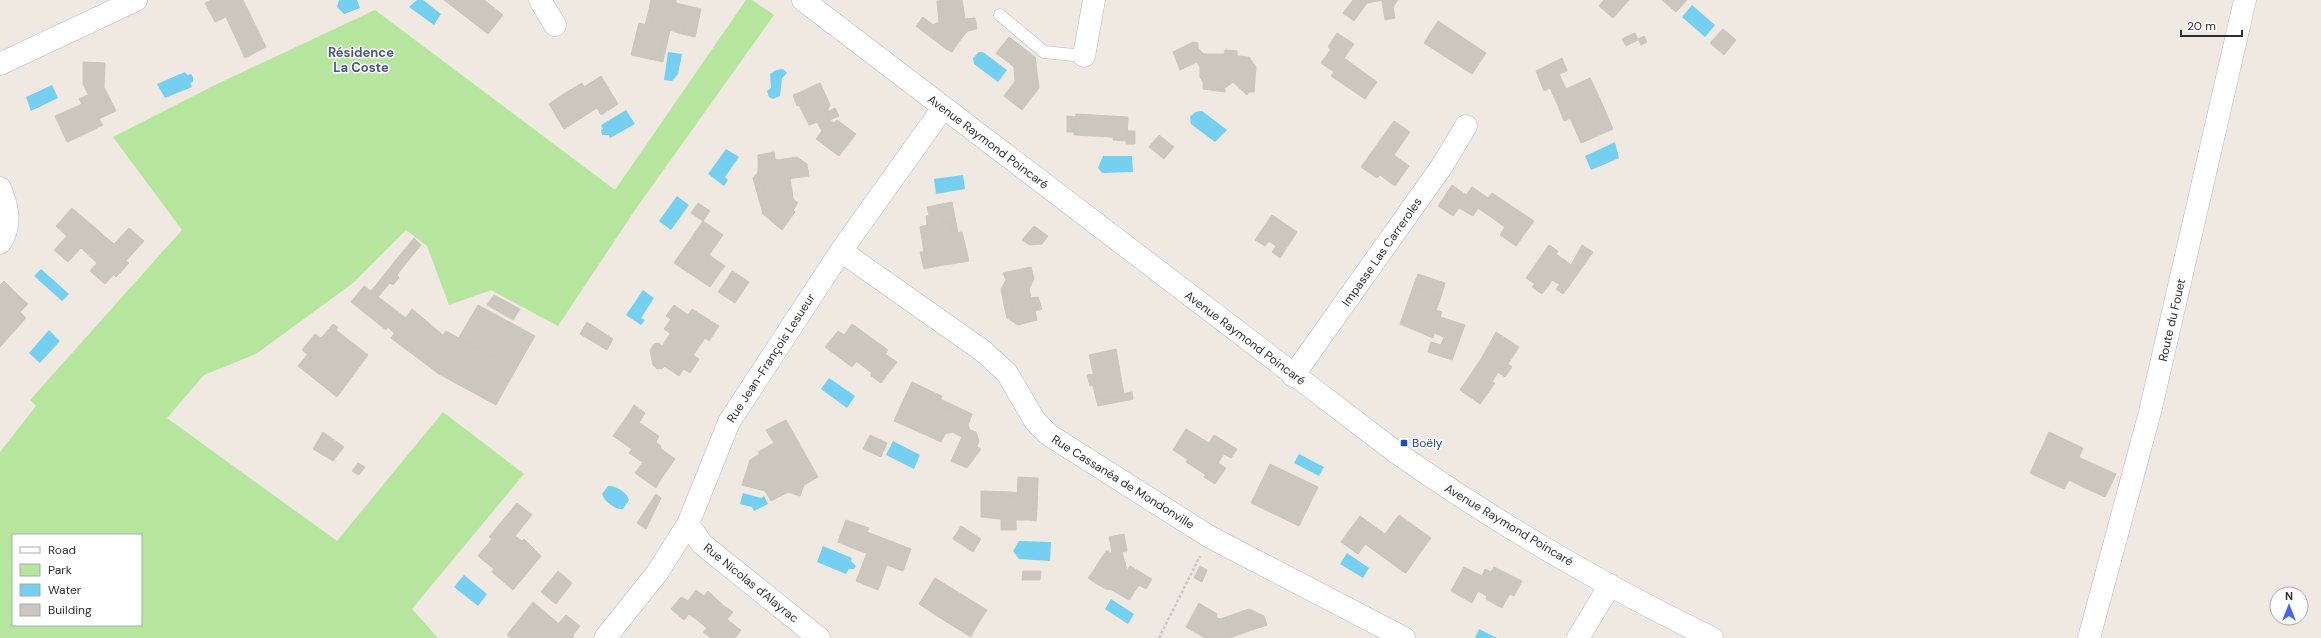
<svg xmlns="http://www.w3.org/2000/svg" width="2321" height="638" font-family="'DM Sans',sans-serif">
<rect width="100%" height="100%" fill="#efe9e1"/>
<!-- green -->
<path fill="#b6e59e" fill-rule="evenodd" d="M 746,0 L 752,0 L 774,15 L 635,210 L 558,326 L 491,290 L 449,305 L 427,246 L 406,230 L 353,283 L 256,354 L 204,375 L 167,418 L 337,541 L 443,412 L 524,474 L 412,609 L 438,638 L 0,638 L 0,452 L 36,406 L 30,400 L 182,230 L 113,137 L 217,84 L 375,10 L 615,190 ZM 13,535 L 141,535 L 141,625 L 13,625 Z"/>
<!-- water -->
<path fill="#75cff0" d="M 339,0 L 357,0 L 360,8 L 344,14 L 337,7 Z
M 417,0 L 423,0 L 441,14 L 434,25 L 409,7 Z
M 1692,5 L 1715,25 L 1705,37 L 1682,17 Z
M 668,52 L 682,54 L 678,74 L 672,81 L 664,80 Z
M 979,52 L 983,52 L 1007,70 L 998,82 L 974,64 L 973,58 Z
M 783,69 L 787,73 L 782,78 L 780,96 L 773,99 L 769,97 L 767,91 L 771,88 L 770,74 L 776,70 Z
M 185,72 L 187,75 L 191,74 L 193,77 L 193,82 L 190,83 L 192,87 L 165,98 L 157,84 Z
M 52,85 L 58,98 L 31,111 L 26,97 Z
M 626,110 L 635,124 L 610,138 L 609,135 L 602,135 L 601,130 L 603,129 L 601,125 Z
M 1202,111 L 1227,130 L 1215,142 L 1191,124 L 1190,117 L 1195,112 Z
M 1615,142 L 1619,158 L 1591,170 L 1585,156 Z
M 726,149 L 739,157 L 725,177 L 728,180 L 724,186 L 708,174 Z
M 1103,156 L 1132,156 L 1133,172 L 1102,173 L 1098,168 Z
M 963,175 L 965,189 L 936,194 L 934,179 Z
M 677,196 L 689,205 L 671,230 L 659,221 Z
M 41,269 L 69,294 L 62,301 L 34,276 Z
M 643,290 L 654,298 L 641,318 L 645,320 L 641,325 L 626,315 Z
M 49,330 L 60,341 L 40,363 L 29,353 Z
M 829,378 L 855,396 L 847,408 L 821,389 Z
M 893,441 L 920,455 L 914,469 L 886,455 Z
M 1299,454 L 1324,467 L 1319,476 L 1294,463 Z
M 608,486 C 615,485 627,492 629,500 L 623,509 C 615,510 604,501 602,494 Z
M 743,493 L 761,498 L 764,496 L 768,504 L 754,511 L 752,507 L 740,504 Z
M 1019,541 L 1051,542 L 1050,561 L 1019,559 L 1013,551 Z
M 823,546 L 852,558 L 851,561 L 856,566 L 854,569 L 849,569 L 846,574 L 817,562 Z
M 1347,553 L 1369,568 L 1363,578 L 1340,564 Z
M 464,575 L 487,594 L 478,606 L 454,587 Z
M 1111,599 L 1134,614 L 1128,624 L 1105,609 Z
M 1479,629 L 1497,638 L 1475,638 Z"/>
<!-- building -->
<path fill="#cbc7bf" stroke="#cbc5ba" d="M 211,0 L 243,0 L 266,47 L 245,58 L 226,17 L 215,22 L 205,3 Z
M 444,0 L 484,0 L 503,15 L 488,34 Z
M 651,0 L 676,0 L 676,3 L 701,9 L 697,28 L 684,25 L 682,34 L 666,29 L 659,61 L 631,55 L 639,23 L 650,26 L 653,11 L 649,10 Z
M 945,0 L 962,0 L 965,19 L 975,18 L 977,29 L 968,31 L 962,27 L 960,30 L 965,34 L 958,43 L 954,40 L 946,49 L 916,26 L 923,17 L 933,25 L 939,22 L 937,1 Z
M 1353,0 L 1398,0 L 1393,7 L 1384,0 L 1367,3 L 1354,21 L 1343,13 Z
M 1384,0 L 1393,7 L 1395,18 L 1385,20 L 1382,1 Z
M 1604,0 L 1629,0 L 1613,18 L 1599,6 Z
M 1662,0 L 1673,0 L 1669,6 Z
M 1673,0 L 1687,0 L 1676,12 L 1669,6 Z
M 649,10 L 653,11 L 650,26 L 645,25 Z
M 1438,21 L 1486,53 L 1472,74 L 1424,43 Z
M 684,25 L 697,28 L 695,37 L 682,34 Z
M 962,27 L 968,31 L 965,34 L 960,30 Z
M 666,29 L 670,30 L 663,62 L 659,61 Z
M 1723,29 L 1736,40 L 1724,55 L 1710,43 Z
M 1337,33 L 1354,44 L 1344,58 L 1377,82 L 1365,99 L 1331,76 L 1334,72 L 1321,63 L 1331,49 L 1328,47 Z
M 1635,33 L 1638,40 L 1626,46 L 1622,39 Z
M 1644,36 L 1647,42 L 1641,45 L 1638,39 Z
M 1009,37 L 1035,57 L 1039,88 L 1022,110 L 1004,96 L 1015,81 L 1014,67 L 996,53 Z
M 954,40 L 958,43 L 952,52 L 946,49 Z
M 1193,42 L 1198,43 L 1198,48 L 1204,54 L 1224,54 L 1225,50 L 1237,51 L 1237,56 L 1249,57 L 1256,67 L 1254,92 L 1249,92 L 1247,95 L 1233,82 L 1225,88 L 1214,86 L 1214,83 L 1203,82 L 1204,67 L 1200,67 L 1197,62 L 1180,70 L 1173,52 Z
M 1562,58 L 1567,71 L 1559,74 L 1566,89 L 1590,78 L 1600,99 L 1593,102 L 1603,124 L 1592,129 L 1595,137 L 1581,143 L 1570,118 L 1574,117 L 1568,102 L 1558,106 L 1550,88 L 1544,91 L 1536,71 Z
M 83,62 L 105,63 L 104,87 L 116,111 L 92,122 L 95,129 L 74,139 L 62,113 L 91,100 L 83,84 Z
M 1200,67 L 1204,67 L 1203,82 L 1200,77 Z
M 601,76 L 618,104 L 601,115 L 597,108 L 564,129 L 549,104 L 562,95 L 566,101 L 571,97 L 567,92 L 582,83 L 584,87 Z
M 1203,82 L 1214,83 L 1214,86 L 1225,88 L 1225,92 L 1203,89 Z
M 820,83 L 825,94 L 818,97 L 813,86 Z
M 813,86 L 818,97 L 825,94 L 830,105 L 827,112 L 830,120 L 834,123 L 837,120 L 856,134 L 839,156 L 816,139 L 822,131 L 817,122 L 809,125 L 799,105 L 806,102 L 801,92 Z
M 567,92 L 571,97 L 566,101 L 562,95 Z
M 801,92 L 806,102 L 797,106 L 793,95 Z
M 88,95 L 91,100 L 82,104 L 79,99 Z
M 1600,99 L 1613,129 L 1595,137 L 1592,129 L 1603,124 L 1593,102 Z
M 1568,102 L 1574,117 L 1564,121 L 1558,106 Z
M 835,108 L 839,116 L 830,120 L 827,112 Z
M 62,113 L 74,139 L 67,142 L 55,116 Z
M 1076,114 L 1128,117 L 1127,141 L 1113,140 L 1113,137 L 1074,135 Z
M 1067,116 L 1076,117 L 1074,132 L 1067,132 Z
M 99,119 L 103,125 L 95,129 L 92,122 Z
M 1394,121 L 1410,132 L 1394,155 L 1409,166 L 1395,186 L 1380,175 L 1377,178 L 1361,167 Z
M 1127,131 L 1135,131 L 1135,144 L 1126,144 Z
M 1159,135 L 1174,147 L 1164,159 L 1149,147 Z
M 774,152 L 775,159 L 778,160 L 797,157 L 807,164 L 809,176 L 786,179 L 787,190 L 792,190 L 793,199 L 798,203 L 793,210 L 795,212 L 782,230 L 763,214 L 773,201 L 765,196 L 764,186 L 753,178 L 758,172 L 758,155 Z
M 753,178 L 764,186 L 765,196 L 773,201 L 763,214 Z
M 786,179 L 790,179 L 792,190 L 787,190 Z
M 1452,185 L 1466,195 L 1472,187 L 1488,198 L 1492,193 L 1534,221 L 1516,246 L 1500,235 L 1505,227 L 1478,208 L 1473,216 L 1459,208 L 1453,216 L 1438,206 Z
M 952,202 L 958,233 L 953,234 L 950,222 L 943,223 L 941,213 L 929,215 L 927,207 Z
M 698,203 L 710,211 L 703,221 L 691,213 Z
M 72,208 L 99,231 L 95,235 L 100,239 L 103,235 L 114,244 L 129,228 L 144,241 L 105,284 L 90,271 L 97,263 L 81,248 L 68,262 L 54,250 L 67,236 L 56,226 Z
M 941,213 L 943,223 L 950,222 L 953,234 L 962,232 L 969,261 L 951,264 L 950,258 L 942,260 L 943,265 L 924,269 L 920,252 L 924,252 L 920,227 L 927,225 L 926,216 Z
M 1272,215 L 1297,232 L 1280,258 L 1272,252 L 1276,246 L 1269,241 L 1265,246 L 1255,240 Z
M 703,221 L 719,232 L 705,253 L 709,255 L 706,261 L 721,271 L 710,287 L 674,263 Z
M 1034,226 L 1041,231 L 1034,239 L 1042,244 L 1030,245 L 1022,240 Z
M 99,231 L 103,235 L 100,239 L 95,235 Z
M 1041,231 L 1048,236 L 1042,244 L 1034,239 Z
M 719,232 L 723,235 L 709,255 L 705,253 Z
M 414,238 L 421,245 L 403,267 L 395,261 Z
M 1549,245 L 1558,251 L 1553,258 L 1560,262 L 1566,261 L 1571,265 L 1582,245 L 1593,252 L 1567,289 L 1552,280 L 1549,285 L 1539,278 L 1535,284 L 1526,278 Z
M 1556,254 L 1566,261 L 1560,262 L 1553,258 Z
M 709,255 L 725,266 L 721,271 L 706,261 Z
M 950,258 L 951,264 L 943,265 L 942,260 Z
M 126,260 L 129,263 L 116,277 L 113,274 Z
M 395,261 L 403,267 L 397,275 L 399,278 L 393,285 L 390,283 L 383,291 L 376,285 Z
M 1031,267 L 1034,279 L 1029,289 L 1031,298 L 1038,297 L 1042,309 L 1035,311 L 1037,320 L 1018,325 L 1007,318 L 1013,311 L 1011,304 L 1004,305 L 1001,289 L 1006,280 L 1003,273 Z
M 732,271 L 740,276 L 736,281 L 729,276 Z
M 1418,274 L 1445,283 L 1441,297 L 1413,287 Z
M 729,276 L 736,281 L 740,276 L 749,282 L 735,303 L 718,292 Z
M 1539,278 L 1549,285 L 1542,294 L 1532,287 Z
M 4,281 L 20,297 L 9,309 L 20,318 L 0,340 L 0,285 Z
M 1560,284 L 1567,289 L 1563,294 L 1556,289 Z
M 376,285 L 383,291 L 378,297 L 371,291 Z
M 364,286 L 398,312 L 386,330 L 351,302 Z
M 1413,287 L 1441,297 L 1434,315 L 1465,325 L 1452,360 L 1428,352 L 1431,342 L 1441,345 L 1444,337 L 1434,333 L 1433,338 L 1400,324 Z
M 494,295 L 520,309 L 513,320 L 487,305 Z
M 20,297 L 28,304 L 20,312 L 26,318 L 0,347 L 0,340 L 20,318 L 9,309 Z
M 1011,304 L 1013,311 L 1007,318 L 1004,305 Z
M 478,305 L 535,336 L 516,369 L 458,339 Z
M 674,305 L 688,315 L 692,309 L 719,326 L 709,341 L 705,338 L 679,376 L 664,366 L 663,368 L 657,369 L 653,365 L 650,350 L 654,344 L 659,343 L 662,346 L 677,323 L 666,316 Z
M 412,309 L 443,335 L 446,331 L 516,369 L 496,405 L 439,374 L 391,338 Z
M 1436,310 L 1442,312 L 1440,317 L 1434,315 Z
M 398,312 L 406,318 L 395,334 L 388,327 Z
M 671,319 L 677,323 L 671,334 L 664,329 Z
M 587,322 L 613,339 L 607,350 L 580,334 Z
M 333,324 L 338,327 L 336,330 L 368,355 L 337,397 L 298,366 Z
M 852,324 L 888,350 L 885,354 L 897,362 L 881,383 L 870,375 L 872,373 L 836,346 Z
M 838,331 L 844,335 L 836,346 L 857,361 L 852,367 L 825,347 Z
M 1496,332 L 1519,347 L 1508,364 L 1512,367 L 1505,377 L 1498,372 L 1492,382 L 1495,383 L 1480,404 L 1460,390 L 1481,359 Z
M 315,334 L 321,338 L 308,355 L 302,350 Z
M 1116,349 L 1124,394 L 1096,399 L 1093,385 L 1096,385 L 1089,355 Z
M 693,355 L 699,359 L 690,373 L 684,369 Z
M 1093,374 L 1096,385 L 1090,386 L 1087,375 Z
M 912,382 L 933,392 L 930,398 L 939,402 L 938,405 L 951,411 L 953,405 L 972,414 L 968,425 L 970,430 L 976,432 L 979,441 L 977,447 L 981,449 L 967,468 L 951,461 L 962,437 L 952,432 L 945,434 L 941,442 L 926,435 L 929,428 L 897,414 Z
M 933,392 L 942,396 L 939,402 L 930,398 Z
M 1132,392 L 1133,399 L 1098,406 L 1096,399 Z
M 940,399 L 953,405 L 951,411 L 938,405 Z
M 634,405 L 645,413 L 639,423 L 628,415 Z
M 897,414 L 929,428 L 926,435 L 894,421 Z
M 628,415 L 659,436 L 656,442 L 661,446 L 660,448 L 675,459 L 661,479 L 646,469 L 648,466 L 629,453 L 632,449 L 613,436 Z
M 786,420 L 818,477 L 804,485 L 800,496 L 788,492 L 771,501 L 765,491 L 742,485 L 750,460 L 760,454 L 758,452 L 774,443 L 766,430 Z
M 1186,429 L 1209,443 L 1214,435 L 1237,449 L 1231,458 L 1224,454 L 1218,463 L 1226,468 L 1215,484 L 1204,477 L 1207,472 L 1173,450 Z
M 323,432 L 344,447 L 333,461 L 313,449 Z
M 2049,432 L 2083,448 L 2079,457 L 2054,446 L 2043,468 L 2057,475 L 2053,484 L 2030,473 Z
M 870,435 L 887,443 L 881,457 L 863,449 Z
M 2054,446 L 2098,466 L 2087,489 L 2069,480 L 2064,489 L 2053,484 L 2057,475 L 2043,468 Z
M 1188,459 L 1207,472 L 1206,475 L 1186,462 Z
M 643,462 L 648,466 L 646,469 L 661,479 L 656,488 L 635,473 Z
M 358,463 L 365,467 L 359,475 L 352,471 Z
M 1270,464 L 1318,487 L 1299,526 L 1251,503 Z
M 2098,466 L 2116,474 L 2105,497 L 2087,489 Z
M 1018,477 L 1038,478 L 1037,509 L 1031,509 L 1030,520 L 1016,520 L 1016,524 L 1001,524 L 1001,519 L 981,517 L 981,491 L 1010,492 L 1010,498 L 1017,498 Z
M 1010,492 L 1018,493 L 1017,498 L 1010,498 Z
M 656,494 L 661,498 L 646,529 L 637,523 Z
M 517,503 L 532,515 L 515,536 L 522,541 L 524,539 L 541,556 L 513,590 L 492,572 L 494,569 L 478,556 L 492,539 L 489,537 Z
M 1031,509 L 1037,509 L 1036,521 L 1030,520 Z
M 1399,515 L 1431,538 L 1420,553 L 1416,550 L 1402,571 L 1394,565 L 1397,562 L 1364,540 L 1360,545 L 1346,535 L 1360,516 L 1385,534 Z
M 846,520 L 869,528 L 867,532 L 911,549 L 903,571 L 887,565 L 878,590 L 856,581 L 867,553 L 860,551 L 862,545 L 840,536 Z
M 1001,524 L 1016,524 L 1016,530 L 1001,530 Z
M 961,526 L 981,539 L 973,552 L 953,539 Z
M 1124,534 L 1127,551 L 1122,552 L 1127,570 L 1130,566 L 1152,579 L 1146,589 L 1139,585 L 1129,600 L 1112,590 L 1106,589 L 1097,584 L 1103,576 L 1094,570 L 1100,560 L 1105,563 L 1112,551 L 1109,537 Z
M 1346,535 L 1360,545 L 1364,540 L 1397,562 L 1394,565 L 1365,544 L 1358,554 L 1341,542 Z
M 840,536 L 862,545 L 860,551 L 838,542 Z
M 1107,550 L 1110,553 L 1105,563 L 1100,560 Z
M 1416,550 L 1420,553 L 1406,573 L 1402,571 Z
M 1200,566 L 1207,570 L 1202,582 L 1194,578 Z
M 1464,567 L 1482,576 L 1485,569 L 1491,572 L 1494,567 L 1522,581 L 1514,596 L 1510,594 L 1504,604 L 1487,596 L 1489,592 L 1480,587 L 1472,603 L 1451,591 Z
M 1094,570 L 1103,576 L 1097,584 L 1088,578 Z
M 558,571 L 572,583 L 556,604 L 541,592 Z
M 1023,571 L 1041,571 L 1040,580 L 1022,580 Z
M 935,578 L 987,610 L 973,632 L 940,611 L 937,616 L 919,604 Z
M 1480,587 L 1489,592 L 1487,596 L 1478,591 Z
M 696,590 L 704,596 L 708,591 L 724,606 L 719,613 L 738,628 L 730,638 L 711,638 L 703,632 L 707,628 L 696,619 L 701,613 L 694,608 L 684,620 L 671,609 L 681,597 L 688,601 Z
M 1487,596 L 1504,604 L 1502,608 L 1486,599 Z
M 533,602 L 547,614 L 545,617 L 549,621 L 552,618 L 574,636 L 572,638 L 511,638 L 507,635 Z
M 1199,603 L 1217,614 L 1216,617 L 1220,619 L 1249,609 L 1264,616 L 1267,625 L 1252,630 L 1250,625 L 1228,634 L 1229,638 L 1205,638 L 1186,627 Z
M 724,606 L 733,612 L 727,619 L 719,613 Z
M 694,608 L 701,613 L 696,619 L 689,614 Z
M 940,611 L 973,632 L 971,637 L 937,616 Z
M 547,614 L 552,618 L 549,621 L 545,617 Z
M 566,615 L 580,626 L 573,635 L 559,623 Z
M 1250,625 L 1252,630 L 1229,638 L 1228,634 Z
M 738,628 L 741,630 L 735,638 L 730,638 Z"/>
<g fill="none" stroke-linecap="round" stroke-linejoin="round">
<!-- lane casing -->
<g stroke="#b4b7c1" stroke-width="13">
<path id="lane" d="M 1000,15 L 1044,52 L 1084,56"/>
</g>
<!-- street casing -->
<g stroke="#b4b7c1" stroke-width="23">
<path id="street" d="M 540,0 L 555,25
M 1084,56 L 1094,0
M 0,64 L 136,0
M 0,188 C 8,207 12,225 0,243
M 841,251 L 983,351 L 1007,373 L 1035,421 L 1049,435 L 1210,537 L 1404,638
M 1293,376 L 1442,166 L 1466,126
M 688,524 L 702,544 L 819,638
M 605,638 L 657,573 L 688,524 L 729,422 L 841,251 L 943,108
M 1578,638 L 1610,585
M 2089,638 L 2150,412 L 2245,0"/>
</g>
<!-- secondary casing -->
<g stroke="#b4b7c1" stroke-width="23">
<path id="secondary" d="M 803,0 L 1397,453 C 1497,523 1602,585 1712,638"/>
</g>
<!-- path -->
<path stroke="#c9c9c9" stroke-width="2.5" stroke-dasharray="3 2" stroke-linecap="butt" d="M 1159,638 L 1200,556"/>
<!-- lane -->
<use href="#lane" stroke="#fff" stroke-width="12"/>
<!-- street -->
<use href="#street" stroke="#fff" stroke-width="22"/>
<!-- secondary -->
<use href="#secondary" stroke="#fff" stroke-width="22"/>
</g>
<!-- markers -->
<rect fill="#1a4fb4" stroke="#fff" stroke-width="1.5" x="1400" y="439" width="8" height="8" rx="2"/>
<g text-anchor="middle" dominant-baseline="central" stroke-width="3" stroke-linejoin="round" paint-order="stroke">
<!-- street labels -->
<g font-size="12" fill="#2e2e2e" stroke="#fff">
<text transform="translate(988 142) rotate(37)">Avenue Raymond Poincaré</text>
<text transform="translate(1382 252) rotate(-55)">Impasse Las Carreroles</text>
<text transform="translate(2172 320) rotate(-77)">Route du Fouet</text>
<text transform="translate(1245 338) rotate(37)">Avenue Raymond Poincaré</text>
<text transform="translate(771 358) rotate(-57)">Rue Jean-François Lesueur</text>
<text transform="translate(1123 482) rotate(32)">Rue Cassanéa de Mondonville</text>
<text transform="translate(1509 525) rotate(31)">Avenue Raymond Poincaré</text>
<text transform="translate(751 583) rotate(39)">Rue Nicolas d'Alayrac</text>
</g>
<!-- transit labels -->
<g font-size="12" fill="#164399" stroke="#fff" text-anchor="start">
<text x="1412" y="443">Boëly</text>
</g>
<!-- neighbourhood labels -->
<g font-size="13" font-weight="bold" fill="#4d5680" stroke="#fff">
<text x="361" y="52">Résidence<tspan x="361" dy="15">La Coste</tspan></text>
</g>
</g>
<!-- legend -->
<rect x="12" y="534" width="130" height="92" fill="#ffffff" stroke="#ababab"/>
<rect x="20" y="547" width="20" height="6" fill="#ffffff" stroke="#ababab"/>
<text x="48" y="554" font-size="12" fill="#2e2e2e">Road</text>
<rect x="20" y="564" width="20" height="12" fill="#b6e59e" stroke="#ababab"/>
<text x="48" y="574" font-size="12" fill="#2e2e2e">Park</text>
<rect x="20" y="584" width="20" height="12" fill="#75cff0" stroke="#ababab"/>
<text x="48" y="594" font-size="12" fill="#2e2e2e">Water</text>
<rect x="20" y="604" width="20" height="12" fill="#cbc7bf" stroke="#ababab"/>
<text x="48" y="614" font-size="12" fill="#2e2e2e">Building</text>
<!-- north arrow -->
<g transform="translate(2289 606)"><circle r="19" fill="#ffffff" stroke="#ababab"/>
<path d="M0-3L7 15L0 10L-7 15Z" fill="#4264fb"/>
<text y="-6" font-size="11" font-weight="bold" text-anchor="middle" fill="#2e2e2e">N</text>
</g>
<!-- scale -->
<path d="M2181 30v6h61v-6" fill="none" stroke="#2e2e2e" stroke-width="2"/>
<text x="2187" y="30" font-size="12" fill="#2e2e2e" stroke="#ffffff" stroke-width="3" paint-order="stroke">20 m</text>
</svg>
